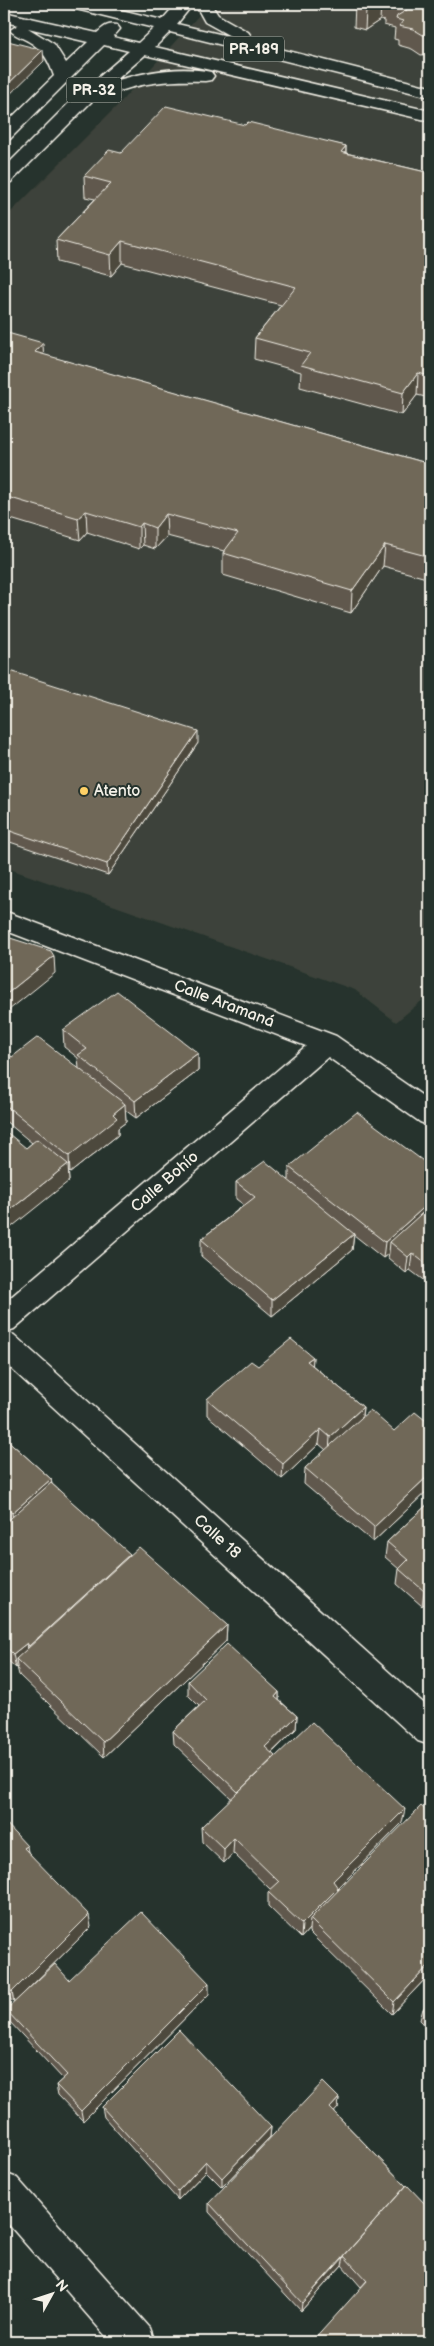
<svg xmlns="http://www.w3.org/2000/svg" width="434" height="2346" font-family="'Balsamiq Sans',sans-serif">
<rect width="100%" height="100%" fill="#26332d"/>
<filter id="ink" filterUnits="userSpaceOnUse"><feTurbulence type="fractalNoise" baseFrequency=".02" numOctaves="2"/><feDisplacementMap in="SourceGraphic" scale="10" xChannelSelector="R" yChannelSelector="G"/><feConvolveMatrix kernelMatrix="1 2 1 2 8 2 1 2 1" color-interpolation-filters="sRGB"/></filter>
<g filter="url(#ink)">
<!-- built -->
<path fill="#3c433a" d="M 209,4 L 430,4 L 430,994 L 396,1022 L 355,990 L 4,867 L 4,219 L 116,107 Z"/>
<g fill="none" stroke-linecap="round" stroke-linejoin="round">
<!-- minor casing -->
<g stroke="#f4f1e8" stroke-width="3">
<path id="minor" d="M 4,911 L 336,1036 L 430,1101 L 430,1126 L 420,1122 L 328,1057 L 14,1329 L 5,1332 L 14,1335 L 430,1709 L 430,1745 L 418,1741 L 4,1362 L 4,1303 L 306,1046 L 4,930 Z
M 4,2173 L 17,2178 L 150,2328 L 155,2342 L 111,2342 L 4,2219 Z"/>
</g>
<!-- primary casing -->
<g stroke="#f4f1e8" stroke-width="3">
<path id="primary" d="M 70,4 L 97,4 L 162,20 L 176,4 L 193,4 L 177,24 L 232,37 L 205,22 L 195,4 L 211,4 L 218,15 L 248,32 L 251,36 L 245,40 L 430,87 L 430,97 L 170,32 L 155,47 L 430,111 L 430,121 L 145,55 L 115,81 C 144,72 181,65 211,72 L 214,76 L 211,80 L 205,81 C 177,80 150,81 123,90 C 115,92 106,98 97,96 L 11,182 L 4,183 L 4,168 L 68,104 L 129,51 L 104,45 L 10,139 L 4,140 L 4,125 L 54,76 C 48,58 41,47 24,39 C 19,36 14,35 10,30 L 18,25 L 4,22 L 4,12 L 97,33 C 104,27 107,23 117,25 L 120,29 L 113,37 L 138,43 L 154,28 L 72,8 ZM 28,28 L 88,42 L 66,63 L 54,44 Z"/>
</g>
<!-- minor -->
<use href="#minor" fill="#26332d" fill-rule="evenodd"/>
<!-- primary -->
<use href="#primary" fill="#26332d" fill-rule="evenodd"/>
</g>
<!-- wall -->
<path fill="#60594d" stroke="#f4f1e8" d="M 355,4 L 430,4 L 430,54 L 421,55 L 412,49 L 398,45 L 398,40 L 394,39 L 395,28 L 384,25 L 384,21 L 380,20 L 365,30 L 354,27 Z
M 245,125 L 346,146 L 346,153 L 430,173 L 430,398 L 417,395 L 402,415 L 300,387 L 301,372 L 254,359 L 255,338 L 281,305 L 122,263 L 111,276 L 57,262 L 56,240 L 95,199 L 85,197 L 84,176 L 121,153 Z
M 4,332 L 44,355 L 430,464 L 430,579 L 383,566 L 351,613 L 223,575 L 223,553 L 224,551 L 167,536 L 155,549 L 143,545 L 139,549 L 87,532 L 80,540 L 4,517 Z
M 4,669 L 198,743 L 108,875 L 4,840 Z
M 63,1030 L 198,1053 L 198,1071 L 136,1118 L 125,1110 L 126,1122 L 118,1128 L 118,1135 L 70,1173 L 68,1171 L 69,1181 L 26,1148 L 32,1143 L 4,1120 L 4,1050 L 12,1057 L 79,1069 L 78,1058 L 64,1047 Z
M 430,1166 L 430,1285 L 410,1270 L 406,1273 L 388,1258 L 389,1253 L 383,1258 L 354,1235 L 352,1250 L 272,1316 L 201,1256 L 201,1239 L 244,1205 L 236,1199 L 236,1182 L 289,1180 L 289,1167 Z
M 313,1357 L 312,1365 L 363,1407 L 362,1418 L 394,1431 L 430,1424 L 430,1488 L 373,1542 L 304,1484 L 305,1468 L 326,1450 L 319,1444 L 282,1479 L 207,1415 L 207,1399 L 258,1366 Z
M 4,1437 L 51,1479 L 52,1484 L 130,1555 L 227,1625 L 226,1641 L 104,1757 L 19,1675 L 17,1667 L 16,1668 L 4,1657 L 4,1524 L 6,1521 L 4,1519 Z
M 430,1502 L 430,1600 L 429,1599 L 422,1606 L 397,1584 L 399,1569 L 385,1557 L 387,1542 Z
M 188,1681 L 279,1692 L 279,1700 L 297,1716 L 296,1729 L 272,1753 L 275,1756 L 402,1823 L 338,1888 L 338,1890 L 430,1814 L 430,1983 L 426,1978 L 392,2014 L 309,1932 L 309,1929 L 301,1938 L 268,1906 L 268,1892 L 271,1890 L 233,1853 L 224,1863 L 202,1842 L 201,1827 L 232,1799 L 174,1744 L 173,1731 L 199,1706 L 188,1695 Z
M 4,1821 L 29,1853 L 91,1927 L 18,1999 L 69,1980 L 209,1994 L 83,2121 L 58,2095 L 56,2085 L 63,2079 L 9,2021 L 6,2010 L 14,2003 L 4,1992 Z
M 430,2001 L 430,2030 L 420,2020 L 423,2009 Z
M 339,2098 L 338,2108 L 334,2112 L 406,2186 L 430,2209 L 361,2287 L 342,2265 L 301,2311 L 209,2212 L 209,2203 Z
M 102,2107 L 271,2127 L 270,2137 L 222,2187 L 206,2171 L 178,2200 L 104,2117 Z"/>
<!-- shaded-wall -->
<path fill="#4e493e" stroke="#f4f1e8" d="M 376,4 L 381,4 L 380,20 L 365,30 L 366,10 Z
M 43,50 L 44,61 L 4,100 L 4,88 Z
M 346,146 L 345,167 L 341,152 Z
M 122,241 L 122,263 L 111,276 L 110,255 Z
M 43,343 L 44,365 L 35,352 Z
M 418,373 L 417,395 L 402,415 L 403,393 Z
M 86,511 L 87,532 L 80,540 L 78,518 Z
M 166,514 L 167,536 L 155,549 L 155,528 Z
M 142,523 L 143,545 L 139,549 L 139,527 Z
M 385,545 L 383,566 L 351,613 L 352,591 Z
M 198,731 L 198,743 L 108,875 L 107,864 Z
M 54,956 L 55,973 L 4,1014 L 4,996 Z
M 198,1053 L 198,1071 L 136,1118 L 135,1101 Z
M 125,1104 L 126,1122 L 118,1128 L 118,1135 L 70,1173 L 69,1156 L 113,1114 Z
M 68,1164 L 69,1181 L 4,1233 L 4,1215 Z
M 430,1202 L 430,1217 L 390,1242 L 389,1253 L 383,1258 L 385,1242 Z
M 354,1234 L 352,1250 L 272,1316 L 272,1300 Z
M 412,1253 L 410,1270 L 406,1273 L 408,1257 Z
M 313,1357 L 312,1373 L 307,1361 Z
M 363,1407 L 361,1423 L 329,1452 L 330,1437 Z
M 321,1429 L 319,1444 L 282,1479 L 283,1464 Z
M 430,1474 L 430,1488 L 373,1542 L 374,1527 Z
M 51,1479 L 53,1494 L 14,1528 L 12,1513 Z
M 130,1554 L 131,1568 L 31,1660 L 29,1646 Z
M 430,1585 L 429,1599 L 422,1606 L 424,1591 Z
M 227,1625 L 226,1641 L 104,1757 L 103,1742 Z
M 27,1643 L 29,1657 L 16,1659 L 17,1667 L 16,1668 L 13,1654 Z
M 279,1692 L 279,1706 L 275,1697 Z
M 297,1716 L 296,1729 L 264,1760 L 265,1747 Z
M 405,1809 L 402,1823 L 338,1888 L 337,1901 L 310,1919 L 309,1929 L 301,1938 L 302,1924 L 333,1881 Z
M 234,1838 L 233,1853 L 224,1863 L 224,1849 Z
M 27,1846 L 29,1858 L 24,1848 Z
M 89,1915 L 91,1927 L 14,2003 L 12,1992 Z
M 429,1965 L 426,1978 L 392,2014 L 394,2002 Z
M 209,1983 L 209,1994 L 83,2121 L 81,2111 Z
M 339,2098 L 338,2108 L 329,2118 L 330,2108 Z
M 271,2127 L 270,2137 L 222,2187 L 222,2178 Z
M 206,2161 L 206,2171 L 178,2200 L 178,2191 Z
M 344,2257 L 342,2265 L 301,2311 L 302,2303 Z"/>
<!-- building -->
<path fill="#706859" stroke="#f4f1e8" d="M 355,4 L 376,4 L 366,10 L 355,7 Z
M 386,4 L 430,4 L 430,35 L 423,35 L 413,29 L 399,26 L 403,21 L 396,19 L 397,16 L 407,10 L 385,5 Z
M 4,40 L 43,50 L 4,88 Z
M 166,106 L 245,125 L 248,122 L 346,146 L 341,152 L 430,173 L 430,376 L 418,373 L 403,393 L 301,365 L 310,353 L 255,338 L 296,287 L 122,241 L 110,255 L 56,240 L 111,183 L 84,176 L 109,150 L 121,153 Z
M 4,332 L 43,343 L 35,352 L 430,464 L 430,557 L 385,545 L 352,591 L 223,553 L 238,533 L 166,514 L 155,528 L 142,523 L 139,527 L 86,511 L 78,518 L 4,496 Z
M 4,669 L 198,731 L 107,864 L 4,829 Z
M 4,936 L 51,951 L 54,956 L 4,996 Z
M 117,991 L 198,1053 L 135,1101 L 78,1055 L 87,1049 L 63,1030 Z
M 38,1037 L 125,1104 L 113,1114 L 117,1118 L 69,1156 L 4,1104 L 4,1050 L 12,1057 Z
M 357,1112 L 430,1166 L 430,1202 L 385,1242 L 289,1167 Z
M 4,1130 L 26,1148 L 37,1139 L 68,1164 L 4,1215 Z
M 265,1161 L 354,1234 L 272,1300 L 201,1239 L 255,1197 L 236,1182 Z
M 430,1206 L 430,1267 L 412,1253 L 408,1257 L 390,1242 Z
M 291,1339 L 313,1357 L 307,1361 L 363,1407 L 330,1437 L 321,1429 L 283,1464 L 207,1399 L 251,1361 L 258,1366 Z
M 370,1410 L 394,1431 L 415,1412 L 430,1424 L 430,1474 L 374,1527 L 305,1468 Z
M 4,1437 L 51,1479 L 12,1513 L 4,1506 Z
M 51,1483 L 130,1554 L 29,1646 L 27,1643 L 13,1654 L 4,1645 L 4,1524 Z
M 430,1502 L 430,1585 L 424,1591 L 399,1569 L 408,1560 L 387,1542 Z
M 139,1547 L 227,1625 L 103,1742 L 16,1659 Z
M 227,1644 L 279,1692 L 275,1697 L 297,1716 L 265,1747 L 275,1756 L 238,1792 L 173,1731 L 206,1700 L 188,1681 Z
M 312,1722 L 405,1809 L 333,1881 L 338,1888 L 302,1924 L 268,1892 L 279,1882 L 234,1838 L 224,1849 L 201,1827 Z
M 421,1806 L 430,1814 L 430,1967 L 429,1965 L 394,2002 L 310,1919 Z
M 4,1821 L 27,1846 L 24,1848 L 89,1915 L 12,1992 L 4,1983 Z
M 141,1912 L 209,1983 L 81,2111 L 56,2085 L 67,2075 L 6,2010 L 55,1964 L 69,1980 Z
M 430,2001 L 430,2016 L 423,2009 Z
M 179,2030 L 271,2127 L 222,2178 L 206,2161 L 178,2191 L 102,2107 Z
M 323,2082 L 339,2098 L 330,2108 L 406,2186 L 302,2303 L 209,2203 Z
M 407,2185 L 430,2209 L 430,2208 L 430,2342 L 312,2342 L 367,2281 L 344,2256 Z"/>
</g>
<!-- markers -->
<circle fill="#ffd166" stroke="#26332d" stroke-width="2" cx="84" cy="791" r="5"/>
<g text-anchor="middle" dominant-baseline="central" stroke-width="4" stroke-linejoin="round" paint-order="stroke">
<!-- shield labels -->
<g fill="#26332d" stroke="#b6b8b0" stroke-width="1">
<rect x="224" y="36.5" width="60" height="25" rx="4"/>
<rect x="66.5" y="77.5" width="55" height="25" rx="4"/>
</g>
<g font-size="15" font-weight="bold" fill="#f4f1e8">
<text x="254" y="49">PR-189</text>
<text x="94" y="90">PR-32</text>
</g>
<!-- poi labels -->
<g font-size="16" fill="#f4f1e8" stroke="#26332d" text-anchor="start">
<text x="94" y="791">Atento</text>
</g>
<!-- street labels -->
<g font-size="16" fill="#f4f1e8" stroke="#26332d">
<text transform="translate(224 1004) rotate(21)">Calle Aramaná</text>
<text transform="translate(165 1182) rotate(-41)">Calle Bohío</text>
<text transform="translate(217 1537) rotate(42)">Calle 18</text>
</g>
</g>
<!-- margin -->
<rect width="434" height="2346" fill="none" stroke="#26332d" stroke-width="20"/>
<rect x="10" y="10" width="414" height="2326" fill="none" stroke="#f4f1e8" stroke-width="2" filter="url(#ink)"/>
<!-- north arrow -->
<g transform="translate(52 2294) rotate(50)" stroke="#26332d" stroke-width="4" paint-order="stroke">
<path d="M0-4L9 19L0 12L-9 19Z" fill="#f4f1e8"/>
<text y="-8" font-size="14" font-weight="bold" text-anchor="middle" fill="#f4f1e8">N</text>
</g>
</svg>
